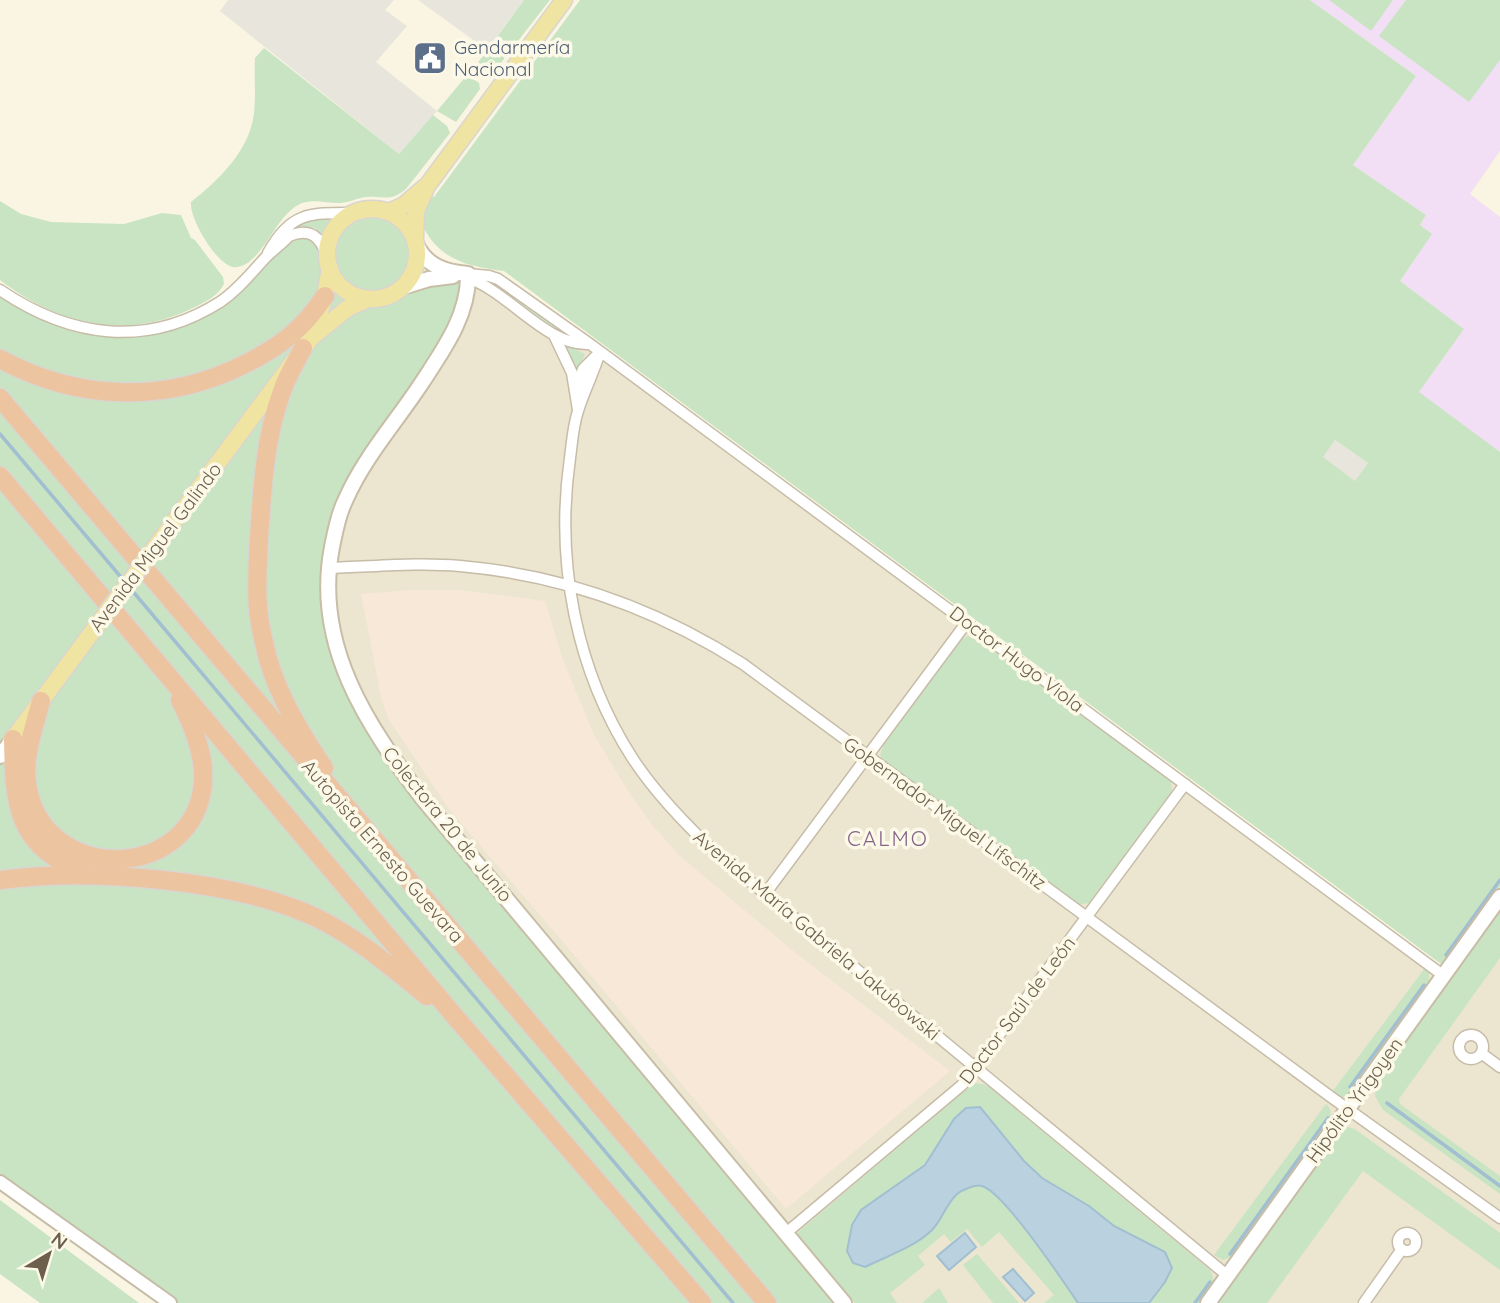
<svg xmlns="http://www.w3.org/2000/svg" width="1500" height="1303" font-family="Quicksand,sans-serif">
<rect width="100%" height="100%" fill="#f9f5e2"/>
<!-- residential -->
<path fill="#ece5d0" d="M 477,274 L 489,276 L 1443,975 L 1500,897 L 1500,1303 L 844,1303 L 423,799 L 368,719 L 329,616 L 344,503 Z"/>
<!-- commercial -->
<path fill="#f8e8d7" d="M 409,590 L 460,590 L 545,601 L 563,660 L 594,735 L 630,794 L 653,826 L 681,857 L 797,954 L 950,1071 L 786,1209 L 568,948 L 449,809 L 389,720 L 382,702 L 361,594 Z"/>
<!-- industrial -->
<path fill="#e8e5dd" d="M 228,0 L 394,0 L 385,10 L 407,26 L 376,62 L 437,111 L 399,154 L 220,11 Z
M 418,0 L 524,0 L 487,50 Z
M 1335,440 L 1368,463 L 1355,481 L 1322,457 Z"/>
<!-- education -->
<path fill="#f2dff5" d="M 1310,0 L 1500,0 L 1500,151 L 1470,194 L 1500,217 L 1500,588 L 1355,481 L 1464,329 L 1400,281 L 1431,234 L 1420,225 L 1426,215 L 1353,165 L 1416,76 Z"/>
<!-- green -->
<path fill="#c9e4c3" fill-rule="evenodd" d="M 524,0 L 550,0 L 514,46 L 497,37 Z
M 580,0 L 1310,0 L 1416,76 L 1353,165 L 1426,215 L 1420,225 L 1432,234 L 1400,281 L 1464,329 L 1419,392 L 1500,452 L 1500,887 L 1444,964 L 1441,964 L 504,271 C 467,267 435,258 421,221 L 425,203 L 431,195 L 434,197 ZM 1335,440 L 1368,463 L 1355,481 L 1323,457 Z
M 1329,0 L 1393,0 L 1371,31 Z
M 1406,0 L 1500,0 L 1500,60 L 1469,102 L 1379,36 Z
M 493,43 L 505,56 L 504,59 L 492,75 L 476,65 Z
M 264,48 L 399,154 L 433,115 L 447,126 L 450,133 L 406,189 C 389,203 384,195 366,197 C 357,198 349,203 339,203 C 327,203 314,199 302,203 C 279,213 270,244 252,259 C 248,264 239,268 233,267 C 216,264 189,218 191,202 C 219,180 250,150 254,113 C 256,95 254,76 255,58 Z
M 467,75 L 479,83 L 480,89 L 456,122 L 437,111 Z
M 0,201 L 21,214 L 51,222 L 124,224 L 162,213 L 181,215 L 191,238 L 195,240 L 223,277 L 224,284 C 217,297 205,302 191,309 C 124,341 57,324 0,280 Z
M336 254a36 36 0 1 1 72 0a36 36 0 1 1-72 0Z
M 327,218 L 333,220 L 325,238 L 315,228 L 295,226 L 302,221 Z
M 300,231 L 323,245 C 331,275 345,308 384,297 C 392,295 396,290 403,287 C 419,282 450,281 468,278 L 461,313 L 375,448 L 334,532 L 333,639 L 391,757 L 844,1303 L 170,1303 L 0,1182 L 0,290 L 59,322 L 145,330 L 220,301 Z
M 496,283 L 561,330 L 562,331 L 559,332 L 496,286 Z
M 568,346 L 585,354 L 578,369 L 575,370 L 566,347 Z
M 971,634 L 976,635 L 1170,778 L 1172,788 L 1171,793 L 1089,903 L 1078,905 L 887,765 L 880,755 L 884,744 L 962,639 Z
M 1500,906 L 1500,958 L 1399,1099 L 1400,1104 L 1500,1176 L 1500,1194 L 1383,1110 L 1375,1096 L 1377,1077 Z
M 1425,968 L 1429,972 L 1429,985 L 1351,1094 L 1341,1098 L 1332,1092 Z
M 974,1083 L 983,1084 L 989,1087 L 1210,1270 C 1218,1283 1209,1292 1201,1303 L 1044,1303 L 1054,1295 L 999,1232 L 982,1247 L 967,1229 L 951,1242 L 944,1234 L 918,1256 L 925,1265 L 890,1293 L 897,1303 L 855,1303 L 796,1234 Z
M 1326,1104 C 1333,1110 1331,1118 1327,1126 L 1233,1256 L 1223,1260 L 1214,1255 Z
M 1346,1126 L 1356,1130 L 1500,1233 L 1500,1270 L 1363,1171 L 1267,1303 L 1215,1303 L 1340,1128 Z
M 0,1200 L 139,1303 L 40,1303 L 0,1274 Z
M 977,1254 L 1019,1303 L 993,1303 L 963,1265 Z
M 939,1288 L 948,1303 L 922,1303 Z"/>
<!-- water -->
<path fill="#bad2e0" stroke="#a1bfd0" stroke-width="2" d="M 980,1107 L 1024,1161 L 1042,1178 L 1089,1206 L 1114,1226 L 1165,1252 L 1172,1268 L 1165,1282 L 1149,1303 L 1078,1303 C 1063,1281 1004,1192 982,1186 C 975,1184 962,1190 957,1194 C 946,1204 942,1220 932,1230 C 915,1247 887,1256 865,1267 L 853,1263 L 847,1251 L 852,1225 L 861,1210 L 925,1165 L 954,1119 L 966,1108 Z
M 965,1233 L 976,1247 L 949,1270 L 937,1256 Z
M 1013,1269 L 1034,1293 L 1025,1301 L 1003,1277 Z"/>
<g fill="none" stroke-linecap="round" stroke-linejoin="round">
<!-- stream -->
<path stroke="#a1bfd0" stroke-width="3.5" d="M 0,434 L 125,582
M 130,588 L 733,1303
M 1446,955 L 1500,880
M 1350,1087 L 1424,985
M 1387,1103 L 1500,1186
M 1230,1254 L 1328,1118
M 1195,1303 L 1210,1282"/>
<!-- minor casing -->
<g stroke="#c6bca8" stroke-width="13">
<path id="minor" d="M 268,253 C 291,211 311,213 354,213
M 468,274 L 489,276 L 498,279 L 590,344 L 1444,976
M 468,278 C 509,292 546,346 589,344
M 0,290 C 69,337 146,349 220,302 C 238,290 251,273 266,257 C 273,250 282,244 289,236 C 311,227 320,237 327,256
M 554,335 L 572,373 L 578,410
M 600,352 C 594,372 584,391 578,411 C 573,426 572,443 570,458 C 555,562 576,671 633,759 C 656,794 686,825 717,854 L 1228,1276
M 577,388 L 583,369 L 600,352
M 328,568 C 372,567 416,562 460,566 C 563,575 657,609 743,664 L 1331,1097 L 1500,1218
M 765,894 L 967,622
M1459 1047a12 12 0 1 1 24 0a12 12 0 1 1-24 0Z
M 1481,1053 L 1500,1067
M 786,1233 L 962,1085 L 1185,784
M1398 1242a9 9 0 1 1 18 0a9 9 0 1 1-18 0Z
M 1364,1303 L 1402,1249"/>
</g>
<!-- tertiary casing -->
<g stroke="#c6bca8" stroke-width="16">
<path id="tertiary" d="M 0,1182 L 170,1303"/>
</g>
<!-- secondary casing -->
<g stroke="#c8bda6" stroke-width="18">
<path id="secondary" d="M 416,244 C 426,266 445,272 468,274 C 469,314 444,349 423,381 C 397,421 364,457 345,501 C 338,515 335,532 332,547 C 313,645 367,725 423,799 L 844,1303
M 403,287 L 429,279 L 453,276
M 0,756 L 13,739
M 1208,1303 L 1500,897"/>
</g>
<!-- primary casing -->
<g stroke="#d9d5d0" stroke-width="19">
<path id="primary" d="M327 254a45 45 0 1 1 90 0a45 45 0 1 1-90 0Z
M 389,212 L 404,205 L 425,187
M 415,238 L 416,211 L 427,186 L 564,0
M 312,337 L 348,308 L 368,299
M 179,515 L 311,338 L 325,296 L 330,268
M 13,739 L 81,647"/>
</g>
<!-- motorway casing -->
<g stroke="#d9d5d0" stroke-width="21">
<path id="motorway" d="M 303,348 C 296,362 287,376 282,391 C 265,437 262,489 259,538 C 258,561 256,584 258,607 C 259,625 264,643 268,659 C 279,698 302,735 324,768
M 0,359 C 78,401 166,404 245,364 C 281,346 303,329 325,296
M 0,398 L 767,1303
M 0,476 L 457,1019 L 702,1303
M 41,701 C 34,728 23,756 27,784 C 42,886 195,883 203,782 C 205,754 192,724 180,700
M 13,739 C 14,803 16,850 87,872
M 0,880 C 90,868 237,879 319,919 C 359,939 392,968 427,996"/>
</g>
<!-- minor -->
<use href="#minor" stroke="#fff" stroke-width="10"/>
<!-- tertiary -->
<use href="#tertiary" stroke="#fff" stroke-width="12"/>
<!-- secondary -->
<use href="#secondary" stroke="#fff" stroke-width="14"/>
<!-- primary -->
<use href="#primary" stroke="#f0e4a2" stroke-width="16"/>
<!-- motorway -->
<use href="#motorway" stroke="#ecc4a0" stroke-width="18"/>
<!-- primary-bridge casing -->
<g stroke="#d9d5d0" stroke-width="19" stroke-linecap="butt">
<path id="primary-bridge" d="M 81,647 L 179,515"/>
</g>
<!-- primary-bridge -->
<use href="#primary-bridge" stroke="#f0e4a2" stroke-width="16"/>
</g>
<!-- icons -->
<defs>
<g id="civic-square" transform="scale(1.75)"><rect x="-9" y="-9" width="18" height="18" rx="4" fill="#5c6f8a" stroke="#fcf9e8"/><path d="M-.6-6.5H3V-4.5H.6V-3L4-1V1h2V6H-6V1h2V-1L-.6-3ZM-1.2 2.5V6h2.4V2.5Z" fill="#fff"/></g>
</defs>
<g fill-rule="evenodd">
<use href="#civic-square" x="430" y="58"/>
</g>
<g text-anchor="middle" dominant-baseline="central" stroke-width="7" stroke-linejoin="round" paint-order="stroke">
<!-- service labels -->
<g font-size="19" fill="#4e5e75" stroke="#fcf9e8" text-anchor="start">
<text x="454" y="47">Gendarmería<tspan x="454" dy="22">Nacional</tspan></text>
</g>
<!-- street labels -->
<g font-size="19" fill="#6d5f4c" stroke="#fcf9e8">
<text transform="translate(155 547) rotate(-53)">Avenida Miguel Galindo</text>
<text transform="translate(1017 659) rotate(37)">Doctor Hugo Viola</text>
<text transform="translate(945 813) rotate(36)">Gobernador Miguel Lifschitz</text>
<text transform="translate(448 824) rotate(51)">Colectora 20 de Junio</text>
<text transform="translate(383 851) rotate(49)">Autopista Ernesto Guevara</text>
<text transform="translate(817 935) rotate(40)">Avenida María Gabriela Jakubowski</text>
<text transform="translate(1017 1010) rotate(-53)">Doctor Saúl de León</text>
<text transform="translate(1354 1100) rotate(-54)">Hipólito Yrigoyen</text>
</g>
<!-- neighbourhood labels -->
<g font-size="21" letter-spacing="2" fill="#85648a" stroke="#fcf9e8">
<text x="888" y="838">CALMO</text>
</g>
</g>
<!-- north arrow -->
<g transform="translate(49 1254) rotate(38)" stroke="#fcf9e8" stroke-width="5" paint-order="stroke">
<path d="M0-5L12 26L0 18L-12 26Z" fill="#6d5f4c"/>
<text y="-10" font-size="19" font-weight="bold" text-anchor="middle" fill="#6d5f4c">N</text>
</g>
</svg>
